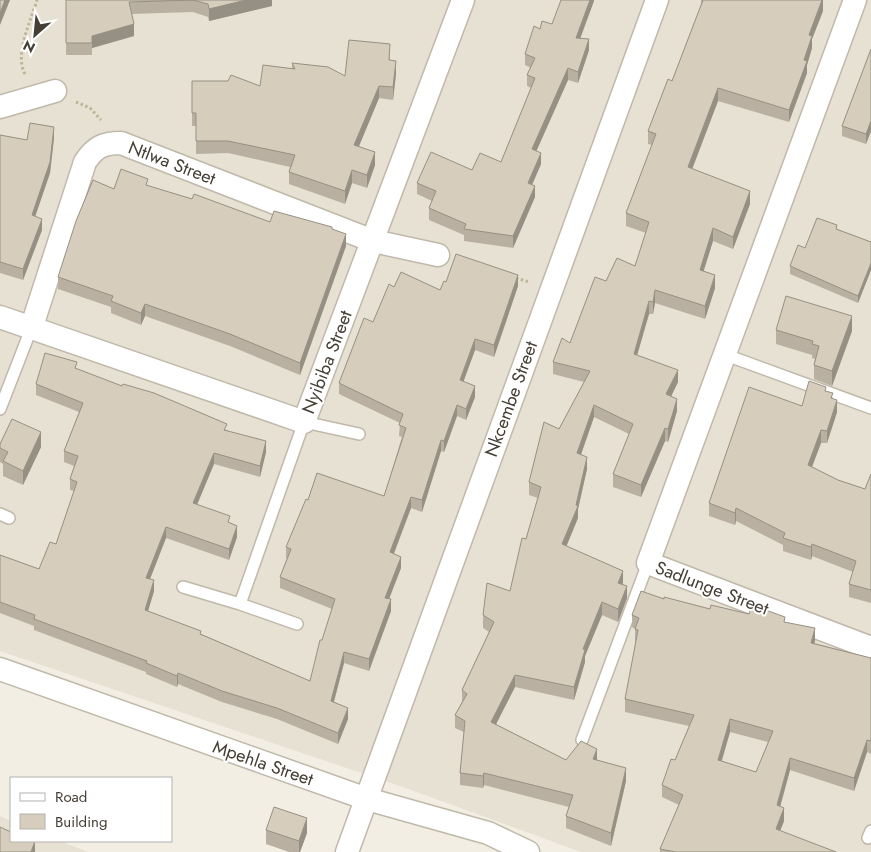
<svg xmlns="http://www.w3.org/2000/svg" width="871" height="852" font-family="Jost,sans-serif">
<rect width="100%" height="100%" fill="#f2eee4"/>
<!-- residential -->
<path fill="#e6e1d2" d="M 0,0 L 871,0 L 871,852 L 581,852 L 403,787 L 0,651 Z
M 0,816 L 11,821 L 11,841 L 60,841 L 88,852 L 0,852 Z"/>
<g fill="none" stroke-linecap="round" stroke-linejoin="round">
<!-- service casing -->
<g stroke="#c0b9aa" stroke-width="14">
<path id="service" d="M 726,355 L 871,408
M 0,409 L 31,329
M 0,514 L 9,518
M 183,587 L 240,604 L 297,624
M 240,604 L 304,422 L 359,434
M 582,740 L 648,563
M 868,838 L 871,831"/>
</g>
<!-- minor casing -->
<g stroke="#c0b9aa" stroke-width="25">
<path id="minor" d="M 855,0 L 648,563 L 871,648
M 0,107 L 55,91
M 0,317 L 304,422 L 463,0
M 31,329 L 85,162 C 95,147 103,143 121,143 L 373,241 L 438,255
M 0,669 L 367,799 L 488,833 L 528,852
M 347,852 L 657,0"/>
</g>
<!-- path -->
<path stroke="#bfb398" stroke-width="3" stroke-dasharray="2.5 2.5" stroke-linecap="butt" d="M 25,74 C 14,54 31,21 37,0
M 76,102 L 90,108 L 101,120
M 516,278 L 529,282"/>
<!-- service -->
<use href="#service" stroke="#fff" stroke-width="11"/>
<!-- minor -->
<use href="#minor" stroke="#fff" stroke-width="22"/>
</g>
<!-- wall -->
<path fill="#b9b0a2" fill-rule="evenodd" d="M 66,0 L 272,0 L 272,6 L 209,21 L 208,17 L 193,12 L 132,14 L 134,36 L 92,48 L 92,55 L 66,55 Z
M 594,0 L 580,38 L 589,50 L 578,83 L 568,80 L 536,151 L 541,164 L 532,185 L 535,197 L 513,248 L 464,241 L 464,235 L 429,220 L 429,208 L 432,201 L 417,194 L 417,183 L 501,162 L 531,88 L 527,86 L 527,75 L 531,68 L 525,65 L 525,54 L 540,29 L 552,24 Z
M 701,0 L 823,0 L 823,11 L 812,39 L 812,48 L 807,65 L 807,73 L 789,122 L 718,101 L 692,169 L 750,204 L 733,249 L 713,241 L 703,271 L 715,288 L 705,319 L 655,303 L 653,314 L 649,314 L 637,355 L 678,382 L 671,396 L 677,411 L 668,442 L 665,441 L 641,497 L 613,487 L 613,474 L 629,434 L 594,417 L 581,454 L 587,469 L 578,509 L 578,518 L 566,546 L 623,583 L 622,584 L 627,598 L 618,622 L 602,615 L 585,656 L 585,662 L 574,700 L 515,687 L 496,724 L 566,760 L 597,760 L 626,781 L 611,846 L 566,828 L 566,816 L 569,807 L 484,785 L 483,788 L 460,785 L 460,773 L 464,732 L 455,728 L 455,715 L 462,702 L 462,690 L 489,632 L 483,628 L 483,615 L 510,591 L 538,498 L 529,495 L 529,482 L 559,429 L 584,382 L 553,374 L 553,362 L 570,343 L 606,281 L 635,266 L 646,233 L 626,226 L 626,213 L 652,145 L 648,144 L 648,131 L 672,81 L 701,5 Z
M 871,49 L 871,131 L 866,144 L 842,136 L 842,126 Z
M 390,57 L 390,60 L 396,74 L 393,100 L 379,98 L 359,146 L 375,165 L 367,188 L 352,183 L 345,204 L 289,184 L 289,172 L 290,167 L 228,153 L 196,154 L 196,126 L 192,126 L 192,81 L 260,86 L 292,69 L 292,63 L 345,76 Z
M 0,135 L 27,140 L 54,138 L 50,173 L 35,216 L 42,230 L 23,280 L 0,273 Z
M 148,186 L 270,222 L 332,230 L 346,246 L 300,375 L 230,346 L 145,316 L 141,325 L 111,313 L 111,307 L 58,289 L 58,277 L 114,189 Z
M 837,229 L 871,242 L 871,270 L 858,303 L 790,274 L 790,266 L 805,248 Z
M 446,282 L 518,286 L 494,357 L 475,350 L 463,382 L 475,397 L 466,420 L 457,416 L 444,452 L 441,451 L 422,512 L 411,508 L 394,554 L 401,568 L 389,599 L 391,611 L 369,671 L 344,663 L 334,702 L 348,719 L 338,744 L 277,719 L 222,702 L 178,684 L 177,687 L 146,674 L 146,672 L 34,630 L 34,626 L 0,613 L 0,555 L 39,569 L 56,544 L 74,491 L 70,490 L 70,479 L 74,466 L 64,462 L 64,451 L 79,412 L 36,395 L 36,384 L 77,369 L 227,430 L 266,452 L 260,477 L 214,464 L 197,505 L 230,523 L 237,537 L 229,560 L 166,538 L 150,579 L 154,591 L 148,611 L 310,681 L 332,609 L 280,588 L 280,577 L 287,558 L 286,558 L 286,547 L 308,500 L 384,496 L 402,437 L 399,436 L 400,423 L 339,394 L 339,383 L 373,322 L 394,287 L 440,290 Z
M 776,330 L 852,331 L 832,386 L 814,379 L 814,365 L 815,359 L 812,358 L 812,355 L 776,344 Z
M 826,391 L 833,398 L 837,412 L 827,443 L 821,443 L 812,467 L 838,480 L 865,489 L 871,474 L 871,603 L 849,597 L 849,584 L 853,572 L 812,556 L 811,560 L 783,551 L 783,545 L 736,521 L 735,525 L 709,516 L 709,503 L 802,406 Z
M 0,444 L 41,447 L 23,485 L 3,476 L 3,464 L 0,462 Z
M 664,599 L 710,609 L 749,614 L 785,622 L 815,641 L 814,643 L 871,658 L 871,754 L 867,752 L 854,791 L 790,770 L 780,807 L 784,821 L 780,831 L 836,852 L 660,852 L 660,849 L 679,805 L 662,797 L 662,785 L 675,760 L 689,726 L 625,712 L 625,699 L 636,642 L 635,641 L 635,629 L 632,627 L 632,615 ZM 730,732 L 768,742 L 756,772 L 722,761 Z
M 266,830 L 307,833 L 300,852 L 289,852 L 266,844 Z"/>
<!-- shaded-wall -->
<path fill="#969084" d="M 5,0 L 10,0 L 0,25 L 0,13 Z
M 246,0 L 272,0 L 272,6 L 209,21 L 209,9 Z
M 590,0 L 594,0 L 594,1 L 576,50 L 576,38 Z
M 822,0 L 823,0 L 823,11 L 812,39 L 812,48 L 807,65 L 807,73 L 789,122 L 789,110 L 804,60 L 809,35 Z
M 134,24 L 134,36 L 92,48 L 92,36 Z
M 589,39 L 589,50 L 578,83 L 578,72 Z
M 396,61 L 396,74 L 393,100 L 393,87 Z
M 568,68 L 568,80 L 532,161 L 532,149 Z
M 379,86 L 379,98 L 354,158 L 354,145 Z
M 718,88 L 718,101 L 688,180 L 688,167 Z
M 871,121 L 871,131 L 866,144 L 866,134 Z
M 54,127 L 54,138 L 50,173 L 32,226 L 32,215 Z
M 375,152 L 375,165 L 367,188 L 367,175 Z
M 541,153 L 541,164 L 528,194 L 528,183 Z
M 352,170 L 352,183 L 345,204 L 345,191 Z
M 535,186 L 535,197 L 513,248 L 513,236 Z
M 750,191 L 750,204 L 733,249 L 733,237 Z
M 42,219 L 42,230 L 23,280 L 23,269 Z
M 713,228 L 713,241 L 700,283 L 700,270 Z
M 346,234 L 346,246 L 300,375 L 300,363 Z
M 871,263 L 871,270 L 858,303 L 858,296 Z
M 518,275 L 518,286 L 494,357 L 494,345 Z
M 715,275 L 715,288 L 705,319 L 705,306 Z
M 655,290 L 655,303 L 653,314 L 653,302 Z
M 649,301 L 649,314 L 634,366 L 634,354 Z
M 145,304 L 145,316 L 141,325 L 141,313 Z
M 852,316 L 852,331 L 832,386 L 832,371 Z
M 475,339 L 475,350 L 460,391 L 460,380 Z
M 678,370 L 678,382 L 666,407 L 666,394 Z
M 475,386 L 475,397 L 466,420 L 466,409 Z
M 677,399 L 677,411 L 668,442 L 668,429 Z
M 837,400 L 837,412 L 827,443 L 827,431 Z
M 457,405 L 457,416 L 444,452 L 444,441 Z
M 594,405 L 594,417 L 577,466 L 577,453 Z
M 665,428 L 665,441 L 641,497 L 641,485 Z
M 821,430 L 821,443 L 808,477 L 808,465 Z
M 41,432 L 41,447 L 23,485 L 23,471 Z
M 441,440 L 441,451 L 422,512 L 422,500 Z
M 266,441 L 266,452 L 260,477 L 260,466 Z
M 214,453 L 214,464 L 193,514 L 193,503 Z
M 587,457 L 587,469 L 578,509 L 578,518 L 562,557 L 562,544 L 576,505 Z
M 411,497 L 411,508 L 390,563 L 390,552 Z
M 736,508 L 736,521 L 735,525 L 735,513 Z
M 237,526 L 237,537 L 229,560 L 229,549 Z
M 166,527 L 166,538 L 146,589 L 146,578 Z
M 812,544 L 812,556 L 811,560 L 811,547 Z
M 401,557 L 401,568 L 385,609 L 385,598 Z
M 623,571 L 623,583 L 618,595 L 618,583 Z
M 154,580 L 154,591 L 145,621 L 145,610 Z
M 627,586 L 627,598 L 618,622 L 618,609 Z
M 391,599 L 391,611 L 369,671 L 369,659 Z
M 602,602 L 602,615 L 585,656 L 585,662 L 574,700 L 574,687 L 583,649 Z
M 815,628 L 815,641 L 811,655 L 811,643 Z
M 344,652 L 344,663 L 331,712 L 331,701 Z
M 178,673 L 178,684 L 177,687 L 177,676 Z
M 515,675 L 515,687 L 491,734 L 491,722 Z
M 348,708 L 348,719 L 338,744 L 338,733 Z
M 730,719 L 730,732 L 718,772 L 718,760 Z
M 867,740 L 867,752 L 854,791 L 854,778 Z
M 597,749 L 597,762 L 593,759 Z
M 790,758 L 790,770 L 777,818 L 777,805 Z
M 626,768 L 626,781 L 611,846 L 611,833 Z
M 484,773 L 484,785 L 483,788 L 483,776 Z
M 784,808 L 784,821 L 776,841 L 776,829 Z
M 307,818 L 307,833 L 300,852 L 299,852 L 299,841 Z
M 35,841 L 35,852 L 31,852 Z"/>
<!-- building -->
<path fill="#d7cdbc" stroke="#969084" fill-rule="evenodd" d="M 0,0 L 5,0 L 0,13 Z
M 66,0 L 246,0 L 209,9 L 208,4 L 193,0 L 129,2 L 134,24 L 92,36 L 92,43 L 66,43 Z
M 561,0 L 590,0 L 576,38 L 589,39 L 578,72 L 568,68 L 532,149 L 541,153 L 528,183 L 535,186 L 513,236 L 464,229 L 466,224 L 429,208 L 436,191 L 417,183 L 431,152 L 472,170 L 480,153 L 501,162 L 535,78 L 527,75 L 535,58 L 525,54 L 534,26 L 540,29 L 542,21 L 552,24 Z
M 703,0 L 822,0 L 809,35 L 812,36 L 804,60 L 807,61 L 789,110 L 718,88 L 688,167 L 750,191 L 733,237 L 713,228 L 700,270 L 715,275 L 705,306 L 655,290 L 653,302 L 649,301 L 634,354 L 678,370 L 666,394 L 677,399 L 668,429 L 665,428 L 641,485 L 613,474 L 633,424 L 594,405 L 577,453 L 587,457 L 576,505 L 578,506 L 562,544 L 623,571 L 618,583 L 627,586 L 618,609 L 602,602 L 583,649 L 585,650 L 574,687 L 515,675 L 491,722 L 566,760 L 581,741 L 597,749 L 593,759 L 626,768 L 611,833 L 566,816 L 573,795 L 484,773 L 483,776 L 460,773 L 465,721 L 455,715 L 467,694 L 462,690 L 494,622 L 483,615 L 487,583 L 510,591 L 522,538 L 526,539 L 541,487 L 529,482 L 544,422 L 559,429 L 590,371 L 553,362 L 562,338 L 570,343 L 595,277 L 606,281 L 617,258 L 635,266 L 649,222 L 626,213 L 656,134 L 648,131 L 668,79 L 672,81 Z
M 349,40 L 390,44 L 389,60 L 396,61 L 393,87 L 379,86 L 354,145 L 375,152 L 367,175 L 352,170 L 345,191 L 289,172 L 295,155 L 228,141 L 196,141 L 196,113 L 192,113 L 192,81 L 228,81 L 231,75 L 260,86 L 263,65 L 295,69 L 292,63 L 328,67 L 345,76 Z
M 871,49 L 871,121 L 866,134 L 842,126 Z
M 30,123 L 54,127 L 50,162 L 32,215 L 42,219 L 23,269 L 0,262 L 0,135 L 27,140 Z
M 121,169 L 148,179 L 146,185 L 192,199 L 194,194 L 270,222 L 274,211 L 332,227 L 332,229 L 346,234 L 300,363 L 230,334 L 145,304 L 141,313 L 111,301 L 113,296 L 58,277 L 76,221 L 93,180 L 114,189 Z
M 817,218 L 837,225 L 836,229 L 871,242 L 871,263 L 858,296 L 790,266 L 798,245 L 805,248 Z
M 456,254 L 518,275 L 494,345 L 475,339 L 460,380 L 475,386 L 466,409 L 457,405 L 444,441 L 441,440 L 422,500 L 411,497 L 390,552 L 401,557 L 385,598 L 391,599 L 369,659 L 344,652 L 331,701 L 348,708 L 338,733 L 277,708 L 222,691 L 178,673 L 177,676 L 146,663 L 147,661 L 34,619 L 35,615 L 0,602 L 0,555 L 39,569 L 50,542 L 56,544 L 77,482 L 70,479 L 78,456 L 64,451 L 83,403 L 36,384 L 45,353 L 77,362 L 75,368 L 122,386 L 123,384 L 154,393 L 227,424 L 224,430 L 266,441 L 260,466 L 214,453 L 193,503 L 230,516 L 228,522 L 237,526 L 229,549 L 166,527 L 146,578 L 154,580 L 145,610 L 201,631 L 200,634 L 310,681 L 320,640 L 322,640 L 335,599 L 280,577 L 291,549 L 286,547 L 306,499 L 308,500 L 317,473 L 384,496 L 406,428 L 399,425 L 403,414 L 339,383 L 364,318 L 373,322 L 389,284 L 394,287 L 401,272 L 440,290 L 444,281 L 446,282 Z
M 786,296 L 852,316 L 832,371 L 814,365 L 819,346 L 812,344 L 813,341 L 776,330 Z
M 809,381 L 826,387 L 825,391 L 833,393 L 831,398 L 837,400 L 827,431 L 821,430 L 808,465 L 838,480 L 865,489 L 871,474 L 871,590 L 849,584 L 856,561 L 812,544 L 811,547 L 783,538 L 785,533 L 736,508 L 735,513 L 709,503 L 749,387 L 802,406 Z
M 12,419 L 41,432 L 23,471 L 3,461 L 8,452 L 0,448 L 0,444 Z
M 641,591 L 664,599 L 664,597 L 710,609 L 711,605 L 749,614 L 752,605 L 785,617 L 784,622 L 815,628 L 811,643 L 871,658 L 871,741 L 867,740 L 854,778 L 790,758 L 777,805 L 784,808 L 776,829 L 836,852 L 676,852 L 660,849 L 683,795 L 662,785 L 671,759 L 675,760 L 694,715 L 625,699 L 638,630 L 635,629 L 639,618 L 632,615 ZM 730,719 L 773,731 L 756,772 L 718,760 Z
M 274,807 L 307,818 L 299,841 L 266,830 Z
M 0,827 L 11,832 L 11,841 L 35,841 L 31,852 L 0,852 Z"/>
<g text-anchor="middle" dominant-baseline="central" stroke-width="4" stroke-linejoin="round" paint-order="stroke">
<!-- street labels -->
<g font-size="18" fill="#443e34" stroke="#fff">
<text transform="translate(172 163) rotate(21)">Ntlwa Street</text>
<text transform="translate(327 362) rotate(-69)">Nyibiba Street</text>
<text transform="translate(511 399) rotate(-70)">Nkcembe Street</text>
<text transform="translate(712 588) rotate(21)">Sadlunge Street</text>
<text transform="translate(263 763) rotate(19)">Mpehla Street</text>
</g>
</g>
<!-- legend -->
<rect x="10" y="777" width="162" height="65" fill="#ffffff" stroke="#b4b2ae"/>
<rect x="20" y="793" width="25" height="8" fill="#ffffff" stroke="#b4b2ae"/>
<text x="55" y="802" font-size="15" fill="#443e34">Road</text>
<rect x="20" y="814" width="25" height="15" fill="#d7cdbc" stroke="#b4b2ae"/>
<text x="55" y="827" font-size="15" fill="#443e34">Building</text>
<!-- north arrow -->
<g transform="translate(35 35) rotate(207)" stroke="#ffffff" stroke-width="4" paint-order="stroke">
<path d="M0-4L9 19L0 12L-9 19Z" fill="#443e34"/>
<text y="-8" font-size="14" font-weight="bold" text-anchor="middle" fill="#443e34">N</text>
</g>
</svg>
